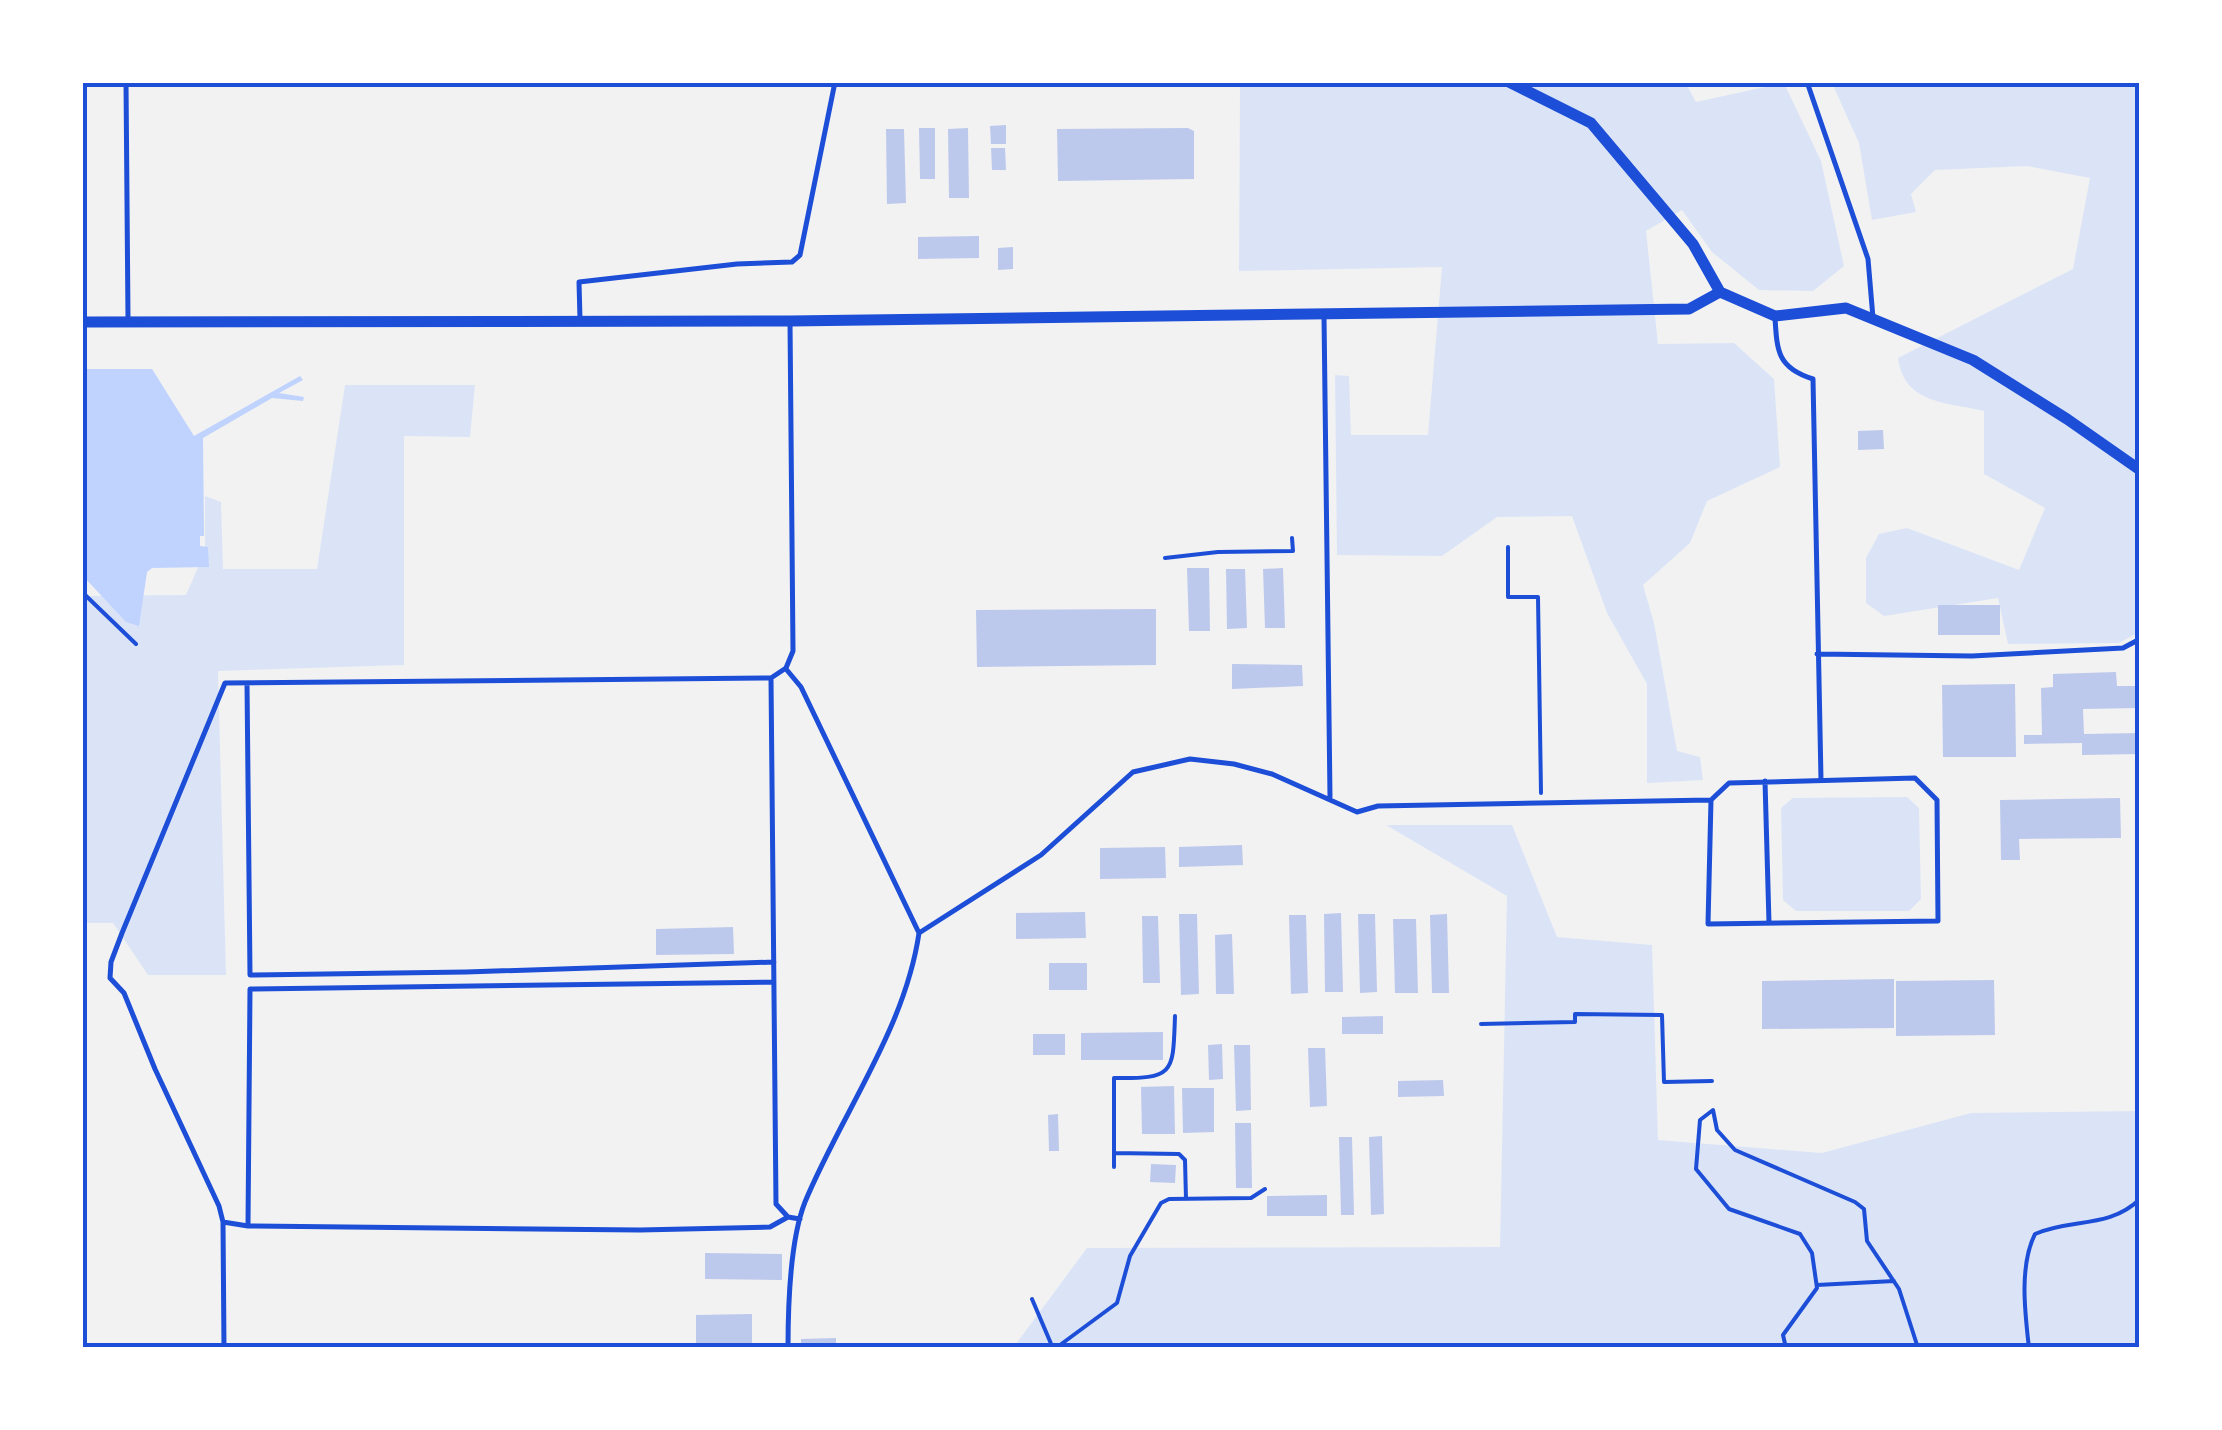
<svg xmlns="http://www.w3.org/2000/svg" width="2222" height="1430" font-family="Figtree,sans-serif">
<rect width="100%" height="100%" fill="#f2f2f2"/>
<!-- green -->
<path fill="#dbe4f7" d="M 1685,82 L 1696,102 L 1784,83 L 1821,161 L 1844,266 L 1813,291 L 1759,290 L 1712,252 L 1682,210 L 1646,231 L 1658,344 L 1734,343 L 1774,379 L 1780,467 L 1707,501 L 1690,543 L 1643,585 L 1654,623 L 1677,751 L 1700,757 L 1703,780 L 1647,783 L 1647,684 L 1607,613 L 1572,516 L 1497,517 L 1442,556 L 1337,555 L 1335,375 L 1349,376 L 1351,435 L 1428,435 L 1442,267 L 1239,271 L 1240,83 Z
M 1832,83 L 2139,83 L 2139,632 L 2119,643 L 2008,644 L 1998,598 L 1884,616 L 1866,603 L 1866,558 L 1879,534 L 1907,528 L 2019,570 L 2045,508 L 1984,474 L 1984,411 C 1946,402 1904,404 1898,358 L 2073,269 L 2090,178 L 2027,166 L 1935,170 L 1911,194 L 1916,212 L 1872,220 L 1859,143 Z
M 345,385 L 475,385 L 470,437 L 404,436 L 404,665 L 218,671 L 226,975 L 148,975 L 113,923 L 83,923 L 82,596 L 186,595 L 205,551 L 205,496 L 221,502 L 223,569 L 317,569 Z
M 1907,797 L 1919,808 L 1921,899 L 1909,911 L 1796,911 L 1783,900 L 1781,808 L 1793,798 Z
M 1386,825 L 1512,825 L 1557,937 L 1652,945 L 1658,1140 L 1822,1153 L 1971,1113 L 2139,1111 L 2139,1347 L 1013,1348 L 1087,1248 L 1500,1247 L 1507,896 Z"/>
<!-- water -->
<path fill="#bfd3fe" d="M 82,369 L 152,369 L 194,436 L 300,376 L 303,380 L 279,393 L 304,397 L 303,401 L 272,398 L 203,438 L 204,536 L 200,536 L 200,546 L 208,547 L 209,567 L 152,568 L 147,572 L 139,626 L 126,622 L 83,576 Z"/>
<!-- building -->
<path fill="#bdc9ec" d="M 1006,125 L 1006,144 L 991,144 L 990,126 Z
M 919,128 L 935,128 L 935,179 L 920,179 Z
M 968,128 L 969,198 L 949,198 L 948,129 Z
M 1188,128 L 1194,131 L 1194,179 L 1058,181 L 1057,129 Z
M 886,129 L 904,129 L 906,203 L 887,204 Z
M 991,148 L 1005,148 L 1006,170 L 992,170 Z
M 979,236 L 979,258 L 918,259 L 918,237 Z
M 1013,247 L 1013,269 L 998,270 L 998,248 Z
M 1883,430 L 1884,449 L 1858,450 L 1858,431 Z
M 1187,568 L 1209,568 L 1210,631 L 1189,631 Z
M 1283,568 L 1285,628 L 1265,628 L 1263,569 Z
M 1226,569 L 1245,569 L 1247,628 L 1227,629 Z
M 1938,605 L 2000,605 L 2000,635 L 1938,635 Z
M 1156,609 L 1156,665 L 977,667 L 976,610 Z
M 1232,664 L 1302,665 L 1303,686 L 1232,689 Z
M 2116,672 L 2117,686 L 2140,686 L 2140,708 L 2083,709 L 2084,734 L 2140,733 L 2140,754 L 2082,755 L 2082,743 L 2024,744 L 2024,735 L 2042,735 L 2041,688 L 2053,687 L 2053,674 Z
M 2015,684 L 2016,757 L 1943,757 L 1942,685 Z
M 2120,798 L 2121,838 L 2019,839 L 2020,860 L 2001,860 L 2000,800 Z
M 1242,845 L 1243,865 L 1179,867 L 1179,847 Z
M 1165,847 L 1166,878 L 1100,879 L 1100,848 Z
M 1085,912 L 1086,938 L 1016,939 L 1016,913 Z
M 1341,913 L 1343,992 L 1325,992 L 1324,914 Z
M 1179,914 L 1197,914 L 1199,994 L 1181,995 Z
M 1358,914 L 1375,914 L 1377,992 L 1360,993 Z
M 1447,914 L 1449,993 L 1432,993 L 1430,915 Z
M 1289,915 L 1306,915 L 1308,993 L 1291,994 Z
M 1142,916 L 1158,916 L 1160,983 L 1143,983 Z
M 1393,919 L 1416,919 L 1418,993 L 1395,993 Z
M 733,927 L 734,954 L 656,955 L 656,929 Z
M 1232,934 L 1234,994 L 1216,994 L 1215,935 Z
M 1049,963 L 1087,963 L 1087,990 L 1049,990 Z
M 1894,979 L 1894,1028 L 1762,1029 L 1762,981 Z
M 1994,980 L 1995,1035 L 1896,1036 L 1896,981 Z
M 1383,1016 L 1383,1034 L 1342,1034 L 1342,1017 Z
M 1163,1032 L 1163,1060 L 1081,1060 L 1081,1033 Z
M 1033,1034 L 1065,1034 L 1065,1055 L 1033,1055 Z
M 1222,1044 L 1223,1079 L 1209,1080 L 1208,1045 Z
M 1234,1045 L 1250,1045 L 1251,1110 L 1236,1111 Z
M 1308,1048 L 1325,1048 L 1327,1106 L 1310,1107 Z
M 1443,1080 L 1444,1096 L 1398,1097 L 1398,1081 Z
M 1174,1086 L 1175,1134 L 1142,1134 L 1141,1087 Z
M 1182,1088 L 1214,1088 L 1214,1132 L 1183,1133 Z
M 1058,1114 L 1059,1151 L 1049,1151 L 1048,1115 Z
M 1235,1123 L 1251,1123 L 1252,1188 L 1236,1188 Z
M 1382,1136 L 1384,1214 L 1371,1215 L 1369,1137 Z
M 1339,1137 L 1352,1137 L 1354,1215 L 1341,1215 Z
M 1151,1164 L 1176,1165 L 1175,1183 L 1150,1182 Z
M 1327,1195 L 1327,1216 L 1267,1216 L 1267,1196 Z
M 705,1253 L 782,1254 L 782,1280 L 705,1279 Z
M 752,1314 L 752,1348 L 696,1348 L 696,1315 Z
M 836,1338 L 836,1348 L 801,1348 L 801,1339 Z"/>
<g fill="none" stroke-linecap="round" stroke-linejoin="round">
<!-- path -->
<path stroke="#1d4ed8" stroke-width="4" d="M 1508,547 L 1508,597 L 1538,597 L 1541,793
M 1165,558 L 1218,552 L 1293,551 L 1292,538
M 82,592 L 136,644
M 1175,1016 C 1173,1073 1175,1079 1114,1078 L 1114,1153 L 1179,1154 L 1185,1160 L 1186,1199
M 1481,1024 L 1575,1022 L 1575,1014 L 1662,1015 L 1664,1082 L 1712,1081
M 1114,1167 L 1114,1153
M 1817,1285 L 1894,1281
M 1032,1299 L 1052,1346 L 1060,1345 L 1117,1303 L 1130,1256 L 1161,1203 L 1169,1199 L 1251,1198 L 1265,1189
M 1786,1348 L 1783,1335 L 1817,1288 L 1812,1253 L 1800,1234 L 1729,1209 L 1696,1169 L 1700,1120 L 1713,1110 L 1717,1130 L 1735,1150 L 1855,1202 L 1864,1209 L 1867,1241 L 1899,1289 L 1918,1348
M 2029,1348 C 2025,1313 2019,1266 2035,1234 C 2071,1218 2109,1229 2140,1199"/>
<!-- service -->
<path stroke="#1d4ed8" stroke-width="5" d="M 126,82 L 128,319
M 1807,82 L 1868,259 L 1873,318
M 1324,316 L 1330,797
M 1775,318 C 1777,352 1778,368 1813,379 L 1821,780
M 580,319 L 579,282 L 737,264 L 792,262 L 800,255 L 835,82
M 1817,654 L 1972,656 L 2123,648 L 2140,639
M 786,669 L 801,687 L 919,933 C 905,1029 842,1113 805,1202 C 790,1240 788,1307 788,1348
M 771,678 L 776,1204 L 788,1217
M 247,683 L 250,975 L 466,972 L 774,962
M 1765,781 L 1769,923
M 919,933 L 1041,855 L 1133,772 L 1190,759 L 1234,764 L 1272,774 L 1357,812 L 1378,806 L 1711,800 L 1729,783 L 1915,778 L 1937,800 L 1938,921 L 1708,924 L 1711,800
M 223,1222 L 248,1226 L 640,1230 L 770,1227 L 788,1217 L 800,1219
M 248,1226 L 250,989 L 774,982
M 224,1348 L 223,1222 L 219,1206 L 155,1069 L 124,993 L 110,978 L 111,962 L 122,933 L 225,683 L 771,678 L 786,668 L 793,651 L 790,321"/>
<!-- tertiary -->
<path stroke="#1d4ed8" stroke-width="11" d="M 1509,82 L 1591,123 L 1693,244 L 1720,292
M 82,322 L 790,321 L 1689,309 L 1720,292 L 1775,316 L 1846,308 L 1973,360 L 2067,419 L 2140,470"/>
</g>
<!-- border -->
<rect width="2222" height="1430" fill="none" stroke="#ffffff" stroke-width="170"/>
<rect x="85" y="85" width="2052" height="1260" fill="none" stroke="#1d4ed8" stroke-width="4"/>
</svg>
